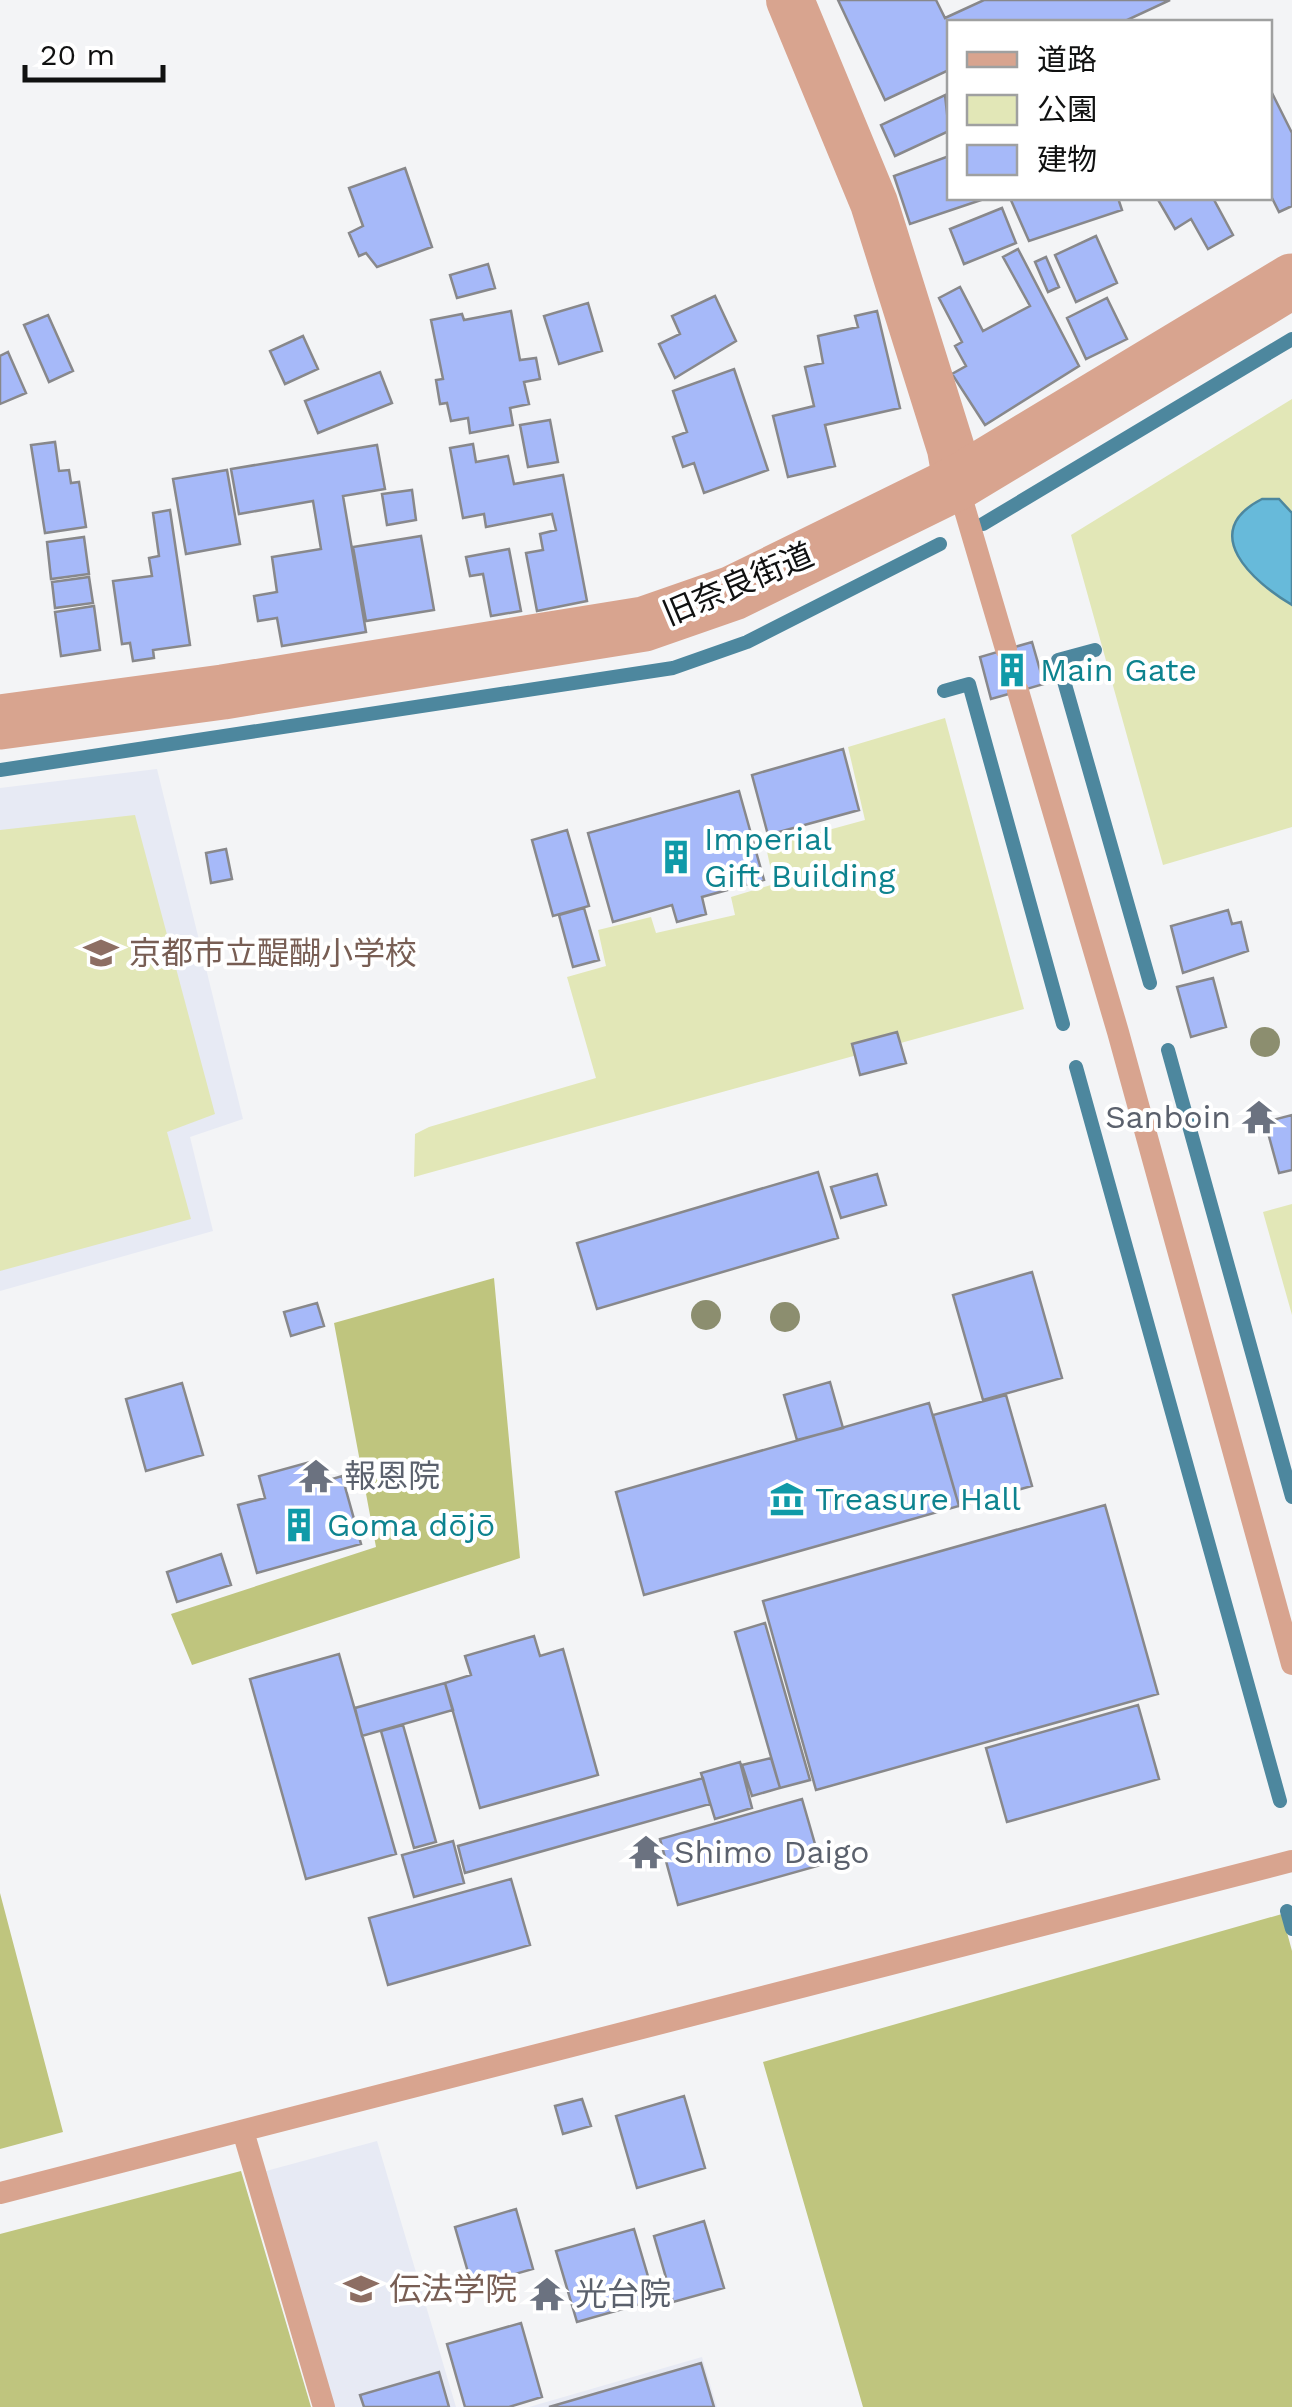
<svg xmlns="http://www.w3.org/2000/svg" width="1292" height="2407" font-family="'Work Sans','Noto Sans JP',sans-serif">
<rect width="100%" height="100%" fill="#f3f4f6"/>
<!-- built -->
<path fill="#e7eaf4" d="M 157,769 L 243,1119 L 190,1137 L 213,1231 L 0,1291 L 0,788 Z
M 377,2141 L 456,2407 L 335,2407 L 266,2171 Z
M 702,2357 L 717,2407 L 529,2407 Z"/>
<!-- green -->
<path fill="#e2e7b7" d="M 1292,399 L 1292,827 L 1163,865 L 1071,535 Z
M 945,718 L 1024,1009 L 414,1177 L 415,1134 L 429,1127 L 596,1078 L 567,977 L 606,966 L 598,930 L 651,917 L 656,933 L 735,915 L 731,897 L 774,884 L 766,847 L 865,820 L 848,747 Z
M 135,815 L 215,1114 L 167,1132 L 191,1219 L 0,1271 L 0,830 Z
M 1292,1204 L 1292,1315 L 1263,1212 Z"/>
<!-- forest -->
<path fill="#bfc57e" d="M 494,1278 L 520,1558 L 192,1665 L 171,1614 L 376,1547 L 334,1323 Z
M 0,1893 L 63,2132 L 0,2149 Z
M 1282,1914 L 1292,1951 L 1292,2407 L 863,2407 L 763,2062 Z
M 241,2171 L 311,2407 L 0,2407 L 0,2234 Z"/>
<!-- water -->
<path fill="#67bada" stroke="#4d879e" stroke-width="2.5" d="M 1262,499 L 1279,499 L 1292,513 L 1292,605 C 1253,582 1197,532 1262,499 Z"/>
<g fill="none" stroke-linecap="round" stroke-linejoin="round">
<!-- stream -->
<path stroke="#4d879e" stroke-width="14" d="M 983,524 L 1292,339
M 1095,650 L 1058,660 L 1150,983
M 944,691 L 969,684 L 1063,1024
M 0,770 L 673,668 L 747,642 L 940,544
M 1168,1050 L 1292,1497
M 1076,1067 L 1280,1801
M 1287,1911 L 1292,1929"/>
</g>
<!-- building -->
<path fill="#a6b9f9" stroke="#88888b" stroke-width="2.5" d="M 838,0 L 936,0 L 945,18 L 984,0 L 1170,0 L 1123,22 L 949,22 L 949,70 L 885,100 Z
M 1270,89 L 1292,133 L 1292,206 L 1279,212 L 1270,194 Z
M 945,95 L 949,131 L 895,156 L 881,125 Z
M 949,156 L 949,198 L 987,198 L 910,224 L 894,176 Z
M 405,168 L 432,247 L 377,267 L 366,253 L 359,256 L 349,233 L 363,226 L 349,188 Z
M 1010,198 L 1118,198 L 1122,210 L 1029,241 Z
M 1157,198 L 1213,198 L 1233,235 L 1208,249 L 1191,219 L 1175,229 Z
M 1002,208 L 1016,243 L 964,264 L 950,229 Z
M 1096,236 L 1117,283 L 1076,302 L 1055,255 Z
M 1018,249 L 1079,366 L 985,425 L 952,374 L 966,366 L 955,346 L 962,342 L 939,298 L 960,287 L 983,331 L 1030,306 L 1003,257 Z
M 1046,257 L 1059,287 L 1048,292 L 1035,262 Z
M 488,264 L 495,288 L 457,298 L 450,275 Z
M 715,296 L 736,341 L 675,378 L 659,344 L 680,334 L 672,316 Z
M 1107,298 L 1127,339 L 1086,359 L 1067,318 Z
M 588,303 L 602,351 L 559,364 L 544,316 Z
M 511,311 L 520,360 L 536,358 L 540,379 L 524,382 L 529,404 L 510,408 L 513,425 L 470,433 L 468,418 L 451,421 L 447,403 L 440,404 L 436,380 L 443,379 L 431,320 L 462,314 L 464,320 Z
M 877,311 L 900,408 L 825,425 L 835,466 L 788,477 L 773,416 L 814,406 L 805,367 L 823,363 L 818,336 L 858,327 L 855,316 Z
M 48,315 L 73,371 L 49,382 L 24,325 Z
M 303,336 L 318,369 L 285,384 L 270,351 Z
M 8,352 L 26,393 L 0,404 L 0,356 Z
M 734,369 L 768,470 L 704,493 L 694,463 L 683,467 L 673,437 L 687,432 L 673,391 Z
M 380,372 L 392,403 L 318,433 L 305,401 Z
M 550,420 L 558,462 L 528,467 L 520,425 Z
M 55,442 L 59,471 L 69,470 L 71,483 L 79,482 L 86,527 L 45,533 L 31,445 Z
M 473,444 L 476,462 L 508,456 L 514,484 L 563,475 L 587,601 L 537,611 L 526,553 L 543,550 L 540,534 L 556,530 L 552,514 L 486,527 L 484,514 L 463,518 L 450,448 Z
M 377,445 L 385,489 L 343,496 L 366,632 L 282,646 L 277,618 L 258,621 L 254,596 L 277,592 L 272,557 L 321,549 L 313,501 L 239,514 L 231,469 Z
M 227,470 L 240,544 L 186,554 L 173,479 Z
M 412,490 L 416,520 L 387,525 L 382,494 Z
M 170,510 L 190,645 L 153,650 L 154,658 L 133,661 L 130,643 L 122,644 L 113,581 L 152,576 L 149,558 L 159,556 L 153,513 Z
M 421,536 L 434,610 L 366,621 L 353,547 Z
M 84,537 L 89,574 L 51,579 L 47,542 Z
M 509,549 L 521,611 L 491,616 L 483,574 L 470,576 L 466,557 Z
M 89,577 L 93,603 L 55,608 L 52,582 Z
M 94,606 L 100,650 L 61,656 L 55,612 Z
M 1032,642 L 1044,684 L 991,699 L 980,657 Z
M 843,749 L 859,810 L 768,835 L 752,775 Z
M 739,791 L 764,880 L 702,897 L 706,914 L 677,922 L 672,905 L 613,922 L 588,833 Z
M 567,830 L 589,906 L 553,916 L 532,840 Z
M 226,849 L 232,879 L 211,883 L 206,853 Z
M 584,908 L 599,960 L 573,967 L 559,915 Z
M 1228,910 L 1232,924 L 1241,922 L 1248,951 L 1183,973 L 1171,926 Z
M 1213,978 L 1226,1027 L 1191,1037 L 1177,987 Z
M 897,1032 L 906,1063 L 860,1075 L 852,1044 Z
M 1292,1115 L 1292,1170 L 1279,1173 L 1265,1122 Z
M 818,1172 L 838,1238 L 597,1309 L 577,1243 Z
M 877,1174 L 886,1205 L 841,1218 L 831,1187 Z
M 1032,1272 L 1062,1378 L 983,1400 L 953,1295 Z
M 317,1303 L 324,1326 L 291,1336 L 284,1312 Z
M 830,1382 L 843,1428 L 797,1440 L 784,1395 Z
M 182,1383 L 203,1455 L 146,1471 L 126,1399 Z
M 1006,1395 L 1032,1486 L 959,1506 L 933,1415 Z
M 929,1403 L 959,1506 L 644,1595 L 616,1492 Z
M 310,1462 L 316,1484 L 342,1476 L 361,1544 L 257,1573 L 238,1505 L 265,1498 L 259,1476 Z
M 1105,1505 L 1158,1694 L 816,1790 L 763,1601 Z
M 221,1554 L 231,1585 L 177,1602 L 167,1572 Z
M 765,1623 L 810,1780 L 780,1788 L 735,1632 Z
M 534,1636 L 540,1656 L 563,1649 L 598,1775 L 480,1808 L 445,1683 L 471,1675 L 465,1656 Z
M 339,1654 L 396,1854 L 306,1879 L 250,1679 Z
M 445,1683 L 453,1710 L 362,1736 L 355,1708 Z
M 1138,1705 L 1159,1779 L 1007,1822 L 986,1748 Z
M 403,1725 L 436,1842 L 414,1848 L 381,1731 Z
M 771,1758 L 780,1788 L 752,1796 L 742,1765 Z
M 740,1762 L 752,1808 L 715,1819 L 701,1773 Z
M 703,1778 L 710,1804 L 465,1873 L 458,1846 Z
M 802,1799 L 821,1865 L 678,1905 L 660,1839 Z
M 453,1841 L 464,1883 L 414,1897 L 402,1855 Z
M 511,1879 L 530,1945 L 388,1985 L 369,1918 Z
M 684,2096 L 705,2168 L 637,2188 L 616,2116 Z
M 582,2099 L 591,2126 L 563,2134 L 555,2106 Z
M 516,2209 L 533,2269 L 472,2286 L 455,2227 Z
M 704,2221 L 724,2288 L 673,2302 L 654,2236 Z
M 634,2229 L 655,2300 L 577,2322 L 556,2251 Z
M 521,2323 L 542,2397 L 509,2407 L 465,2407 L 447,2344 Z
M 701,2363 L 714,2407 L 549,2407 Z
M 439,2372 L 449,2407 L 364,2407 L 360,2395 Z"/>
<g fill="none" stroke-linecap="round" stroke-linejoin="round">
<!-- service -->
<path stroke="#d8a48f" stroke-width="22" d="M 957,483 L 1006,649
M 1018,691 L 1118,1032 L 1292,1664
M 243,2131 L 324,2407
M 0,2193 L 1292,1861"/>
<!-- minor -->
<path stroke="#d8a48f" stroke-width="48" d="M 790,0 L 874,203 L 951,449 L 957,483"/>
<!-- tertiary -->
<path stroke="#d8a48f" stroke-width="55" d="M 0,722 L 223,692 L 644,624 L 733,593 L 957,483 L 1292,281"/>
</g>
<!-- trees -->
<g fill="#8c8e6f">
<circle cx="1265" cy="1042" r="15"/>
<circle cx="706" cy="1315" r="15"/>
<circle cx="785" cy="1317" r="15"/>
</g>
<!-- icons -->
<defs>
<g id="building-bare" transform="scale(2.7)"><path d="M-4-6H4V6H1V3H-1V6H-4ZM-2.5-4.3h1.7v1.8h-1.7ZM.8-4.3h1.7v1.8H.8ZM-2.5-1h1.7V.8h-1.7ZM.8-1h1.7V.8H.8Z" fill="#0f9aa8" stroke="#fff" stroke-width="2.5" paint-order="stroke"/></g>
<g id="school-bare" transform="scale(2.7)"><path d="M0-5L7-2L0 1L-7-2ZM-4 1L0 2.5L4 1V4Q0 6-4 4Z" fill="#8d6e63" stroke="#fff" stroke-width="2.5" paint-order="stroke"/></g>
<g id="temple-bare" transform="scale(2.7)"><path d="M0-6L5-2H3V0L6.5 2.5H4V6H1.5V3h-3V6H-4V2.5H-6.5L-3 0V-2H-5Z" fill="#6b7280" stroke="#fff" stroke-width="2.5" paint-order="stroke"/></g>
<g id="museum-bare" transform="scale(2.7)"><path d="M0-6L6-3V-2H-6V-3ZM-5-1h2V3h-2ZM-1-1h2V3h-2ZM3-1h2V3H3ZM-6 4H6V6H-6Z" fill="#0f9aa8" stroke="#fff" stroke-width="2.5" paint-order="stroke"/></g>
</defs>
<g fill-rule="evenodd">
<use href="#building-bare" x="1012" y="670"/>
<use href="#building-bare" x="676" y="857"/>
<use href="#school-bare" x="101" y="953"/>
<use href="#temple-bare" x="1259" y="1117"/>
<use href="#temple-bare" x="316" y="1476"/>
<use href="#museum-bare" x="787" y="1499"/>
<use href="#building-bare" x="299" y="1525"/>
<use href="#temple-bare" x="646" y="1852"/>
<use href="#school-bare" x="361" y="2289"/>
<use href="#temple-bare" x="547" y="2294"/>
</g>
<g text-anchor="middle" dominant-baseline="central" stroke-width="8" stroke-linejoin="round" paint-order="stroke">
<!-- street labels -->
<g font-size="32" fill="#101111" stroke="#fff">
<text transform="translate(738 584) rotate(-23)">旧奈良街道</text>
</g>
<!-- culture labels -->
<g font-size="32" fill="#0d838f" stroke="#fff" text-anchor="start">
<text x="1040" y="670">Main Gate</text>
<text x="704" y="839">Imperial<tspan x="704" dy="37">Gift Building</tspan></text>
<text x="815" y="1499">Treasure Hall</text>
<text x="327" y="1525">Goma dōjō</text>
</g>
<!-- education labels -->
<g font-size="32" fill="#785e54" stroke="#fff" text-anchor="start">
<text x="129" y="953">京都市立醍醐小学校</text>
<text x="389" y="2289">伝法学院</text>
</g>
<!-- worship labels -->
<g font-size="32" fill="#5b616d" stroke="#fff" text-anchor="start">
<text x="1231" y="1117" text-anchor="end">Sanboin</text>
<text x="344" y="1476">報恩院</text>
<text x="674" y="1852">Shimo Daigo</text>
<text x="575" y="2294">光台院</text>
</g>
</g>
<!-- legend -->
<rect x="947" y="20" width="325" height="180" fill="#ffffff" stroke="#9fa0a0" stroke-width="2.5"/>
<rect x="967" y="52" width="50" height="15" fill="#d8a48f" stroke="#9fa0a0" stroke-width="2.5"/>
<text x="1037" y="70" font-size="30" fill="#101111">道路</text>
<rect x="967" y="95" width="50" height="30" fill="#e2e7b7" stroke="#9fa0a0" stroke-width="2.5"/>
<text x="1037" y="120" font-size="30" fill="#101111">公園</text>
<rect x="967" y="145" width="50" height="30" fill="#a6b9f9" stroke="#9fa0a0" stroke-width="2.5"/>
<text x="1037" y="170" font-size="30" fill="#101111">建物</text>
<!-- scale -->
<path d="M25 65v15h138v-15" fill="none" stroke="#101111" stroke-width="5"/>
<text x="40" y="65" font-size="30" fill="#101111" stroke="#ffffff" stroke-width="8" paint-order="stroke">20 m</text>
</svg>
